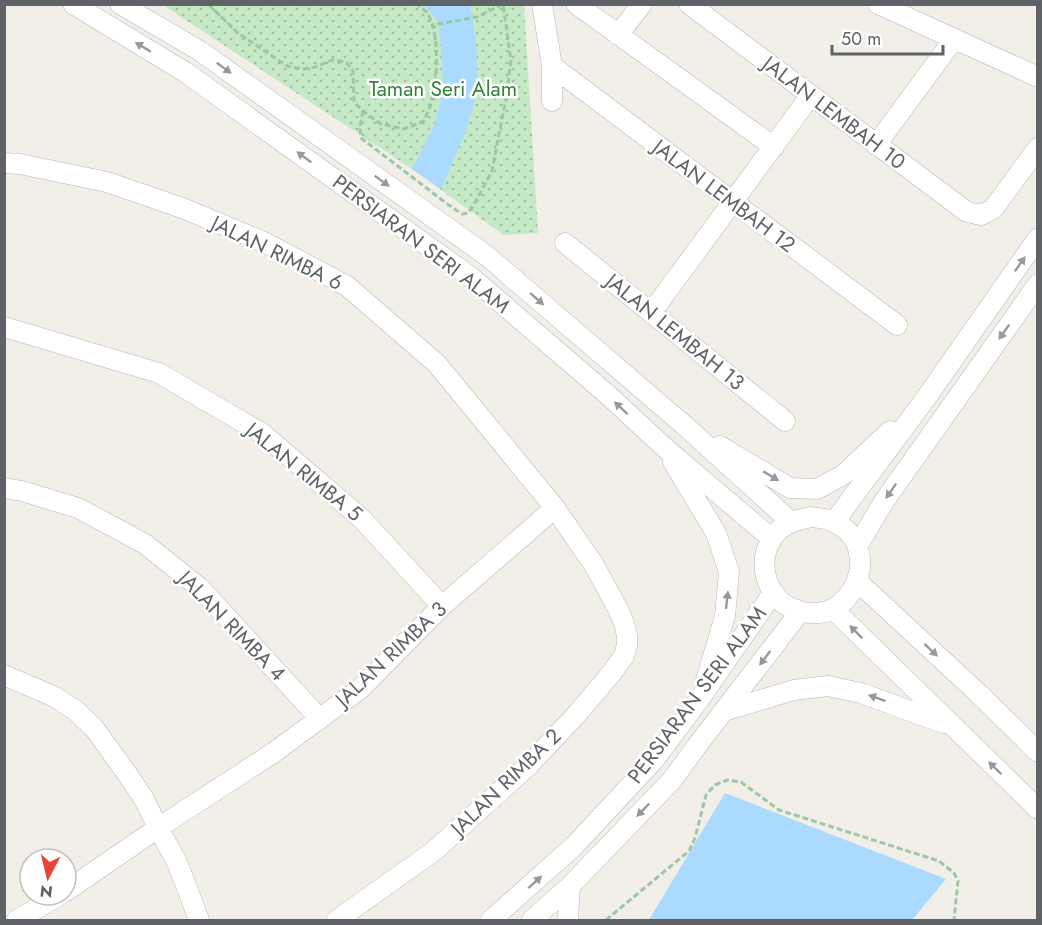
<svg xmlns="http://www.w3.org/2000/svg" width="1042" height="925" font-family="Jost,sans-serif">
<defs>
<pattern id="park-dots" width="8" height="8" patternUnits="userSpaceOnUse" patternTransform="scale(1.5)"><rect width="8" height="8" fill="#c5e8c5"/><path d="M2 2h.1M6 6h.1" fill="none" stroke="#a3c0a4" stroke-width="1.8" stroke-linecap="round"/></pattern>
</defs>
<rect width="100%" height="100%" fill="#f1efe8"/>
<!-- park -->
<path fill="url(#park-dots)" d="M 163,5 L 524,5 L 538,233 L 504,235 L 412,169 Z"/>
<!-- water -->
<path fill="#aadaff" d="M 425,5 L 470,5 L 476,40 L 478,90 L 466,131 L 441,189 L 412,169 L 434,126 L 444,90 L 439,23 Z
M 725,793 L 946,879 L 912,920 L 649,920 Z"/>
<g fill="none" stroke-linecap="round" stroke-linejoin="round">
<!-- minor casing -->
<g stroke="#b5b8bc" stroke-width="21">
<path id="minor" d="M 73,4 L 185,72 L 471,277 L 608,395 L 664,447 L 772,539
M 120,4 L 200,51 L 487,256 L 684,425 L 791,522
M 542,4 L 552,66 L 552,101
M 576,4 L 774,147
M 689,4 L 967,212 L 981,215 L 993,209 L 1038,148
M 878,4 L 1038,77
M 618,35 L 642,4
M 552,66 L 897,325
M 876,145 L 954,39
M 4,163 L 20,164 L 107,182 L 185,209 L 266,243 L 347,286 L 437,364 L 555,508 L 594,565 L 619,611 L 624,623 L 627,636 L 627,645 L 624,656 L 610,675 L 576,715 L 529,765 L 434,851 L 337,920
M 565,243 L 785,421
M 651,313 L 811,95
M 4,327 L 159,373 L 263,434 L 361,518 L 442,606
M 720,446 L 790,488 L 817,489 L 843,475 L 890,431
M 673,462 L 716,533 L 729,572 L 725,616 L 706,680
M 4,488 L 22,491 L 78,508 L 145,544 L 200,588 L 320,719
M 810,517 C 817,518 825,518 832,521 C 888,545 852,631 797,610 C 788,607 780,603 775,595 C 757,571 762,535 792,522 C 797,520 804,519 810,517 Z
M 834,522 L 926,398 L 1038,238
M 858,545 L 885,500 L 1038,284
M 858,582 L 978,693 L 1038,752
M 833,609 L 1038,809
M 4,675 L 55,697 L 75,710 L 94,728 L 128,775 L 144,799 L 158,828 L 176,860 L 187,888 L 199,920
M 724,711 L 794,690 L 828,686 L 861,693 L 943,723
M 66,891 L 158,828 L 273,753 L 360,689 L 442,606 L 555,508
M 17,920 L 60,895
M 491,920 L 574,846 L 654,760 L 701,697 L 773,593
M 532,920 L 570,886 L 672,780 L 696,747 L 800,612
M 568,920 L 570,886"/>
</g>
<!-- path -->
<path stroke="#9cc7a9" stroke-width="3" stroke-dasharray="6 3" stroke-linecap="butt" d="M 208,4 L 238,33 L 287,66 L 303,69 L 316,67 L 332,60 L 346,62 L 353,71 L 354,102 L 363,111 L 381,124 L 404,129 L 424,121 C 426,115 430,109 431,103 C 438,80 440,36 428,14 C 425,10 421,8 417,4
M 363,111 L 360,126 L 361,138 L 446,203 L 462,214 L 468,213 L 472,208 L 492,171 L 506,98 L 511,61 L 503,4 L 477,17 L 432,25
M 606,920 L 689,851 L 695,838 L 706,795 L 715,785 L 727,780 L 741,782 L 779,810 L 939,861 L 954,873 L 958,881 L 954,920"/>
<!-- minor -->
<use href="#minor" stroke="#fff" stroke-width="20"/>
</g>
<!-- one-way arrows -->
<defs><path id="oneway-solid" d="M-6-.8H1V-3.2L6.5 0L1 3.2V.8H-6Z" transform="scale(1.5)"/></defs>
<g fill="#979a9d">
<use href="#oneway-solid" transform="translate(143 47) rotate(-149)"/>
<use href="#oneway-solid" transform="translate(224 68) rotate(36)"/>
<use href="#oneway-solid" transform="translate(304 157) rotate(-144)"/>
<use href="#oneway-solid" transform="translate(382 181) rotate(36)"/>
<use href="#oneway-solid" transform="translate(1020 264) rotate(-55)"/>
<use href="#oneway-solid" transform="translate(537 299) rotate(41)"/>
<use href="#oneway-solid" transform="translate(1004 332) rotate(125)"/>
<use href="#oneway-solid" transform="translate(621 408) rotate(-137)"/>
<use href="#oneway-solid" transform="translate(771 476) rotate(31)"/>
<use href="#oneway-solid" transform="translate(891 491) rotate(125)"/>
<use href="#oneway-solid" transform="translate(727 600) rotate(-84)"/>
<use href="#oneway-solid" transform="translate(856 632) rotate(-135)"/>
<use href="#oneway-solid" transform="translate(931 650) rotate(43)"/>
<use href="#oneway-solid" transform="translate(765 658) rotate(127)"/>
<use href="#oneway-solid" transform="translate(877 698) rotate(-160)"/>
<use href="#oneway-solid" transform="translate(995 768) rotate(-136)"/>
<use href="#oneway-solid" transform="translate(643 810) rotate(134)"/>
<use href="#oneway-solid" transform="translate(535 882) rotate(-42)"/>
</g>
<g text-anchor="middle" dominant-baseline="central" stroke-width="5" stroke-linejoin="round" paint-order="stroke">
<!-- park labels -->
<g font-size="21" fill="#348238" stroke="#fff">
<text x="443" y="89">Taman Seri Alam</text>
</g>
<!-- street labels -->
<g font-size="21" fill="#5f6368" stroke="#fff">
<text transform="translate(834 113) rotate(37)">JALAN LEMBAH 10</text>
<text transform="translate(724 196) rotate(37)">JALAN LEMBAH 12</text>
<text transform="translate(421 244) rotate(37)">PERSIARAN SERI ALAM</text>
<text transform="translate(277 253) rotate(26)">JALAN RIMBA 6</text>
<text transform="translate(675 332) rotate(39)">JALAN LEMBAH 13</text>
<text transform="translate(304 472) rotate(39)">JALAN RIMBA 5</text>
<text transform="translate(232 626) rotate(46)">JALAN RIMBA 4</text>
<text transform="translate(391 654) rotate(-43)">JALAN RIMBA 3</text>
<text transform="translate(697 695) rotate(-53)">PERSIARAN SERI ALAM</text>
<text transform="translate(506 782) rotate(-44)">JALAN RIMBA 2</text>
</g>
</g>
<!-- border -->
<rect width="1042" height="925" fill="none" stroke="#5f6368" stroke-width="12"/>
<!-- north arrow -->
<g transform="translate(48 877) rotate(187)"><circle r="28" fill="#ffffff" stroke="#bfc1c3" stroke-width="1.5"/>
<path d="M0-4.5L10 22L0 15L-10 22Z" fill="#ea4335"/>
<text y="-9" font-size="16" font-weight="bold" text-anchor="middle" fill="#5f6368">N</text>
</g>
<!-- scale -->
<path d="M832 45v9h111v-9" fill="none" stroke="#5f6368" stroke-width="3"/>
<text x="841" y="45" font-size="18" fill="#5f6368" stroke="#ffffff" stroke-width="4.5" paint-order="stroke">50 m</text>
</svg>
